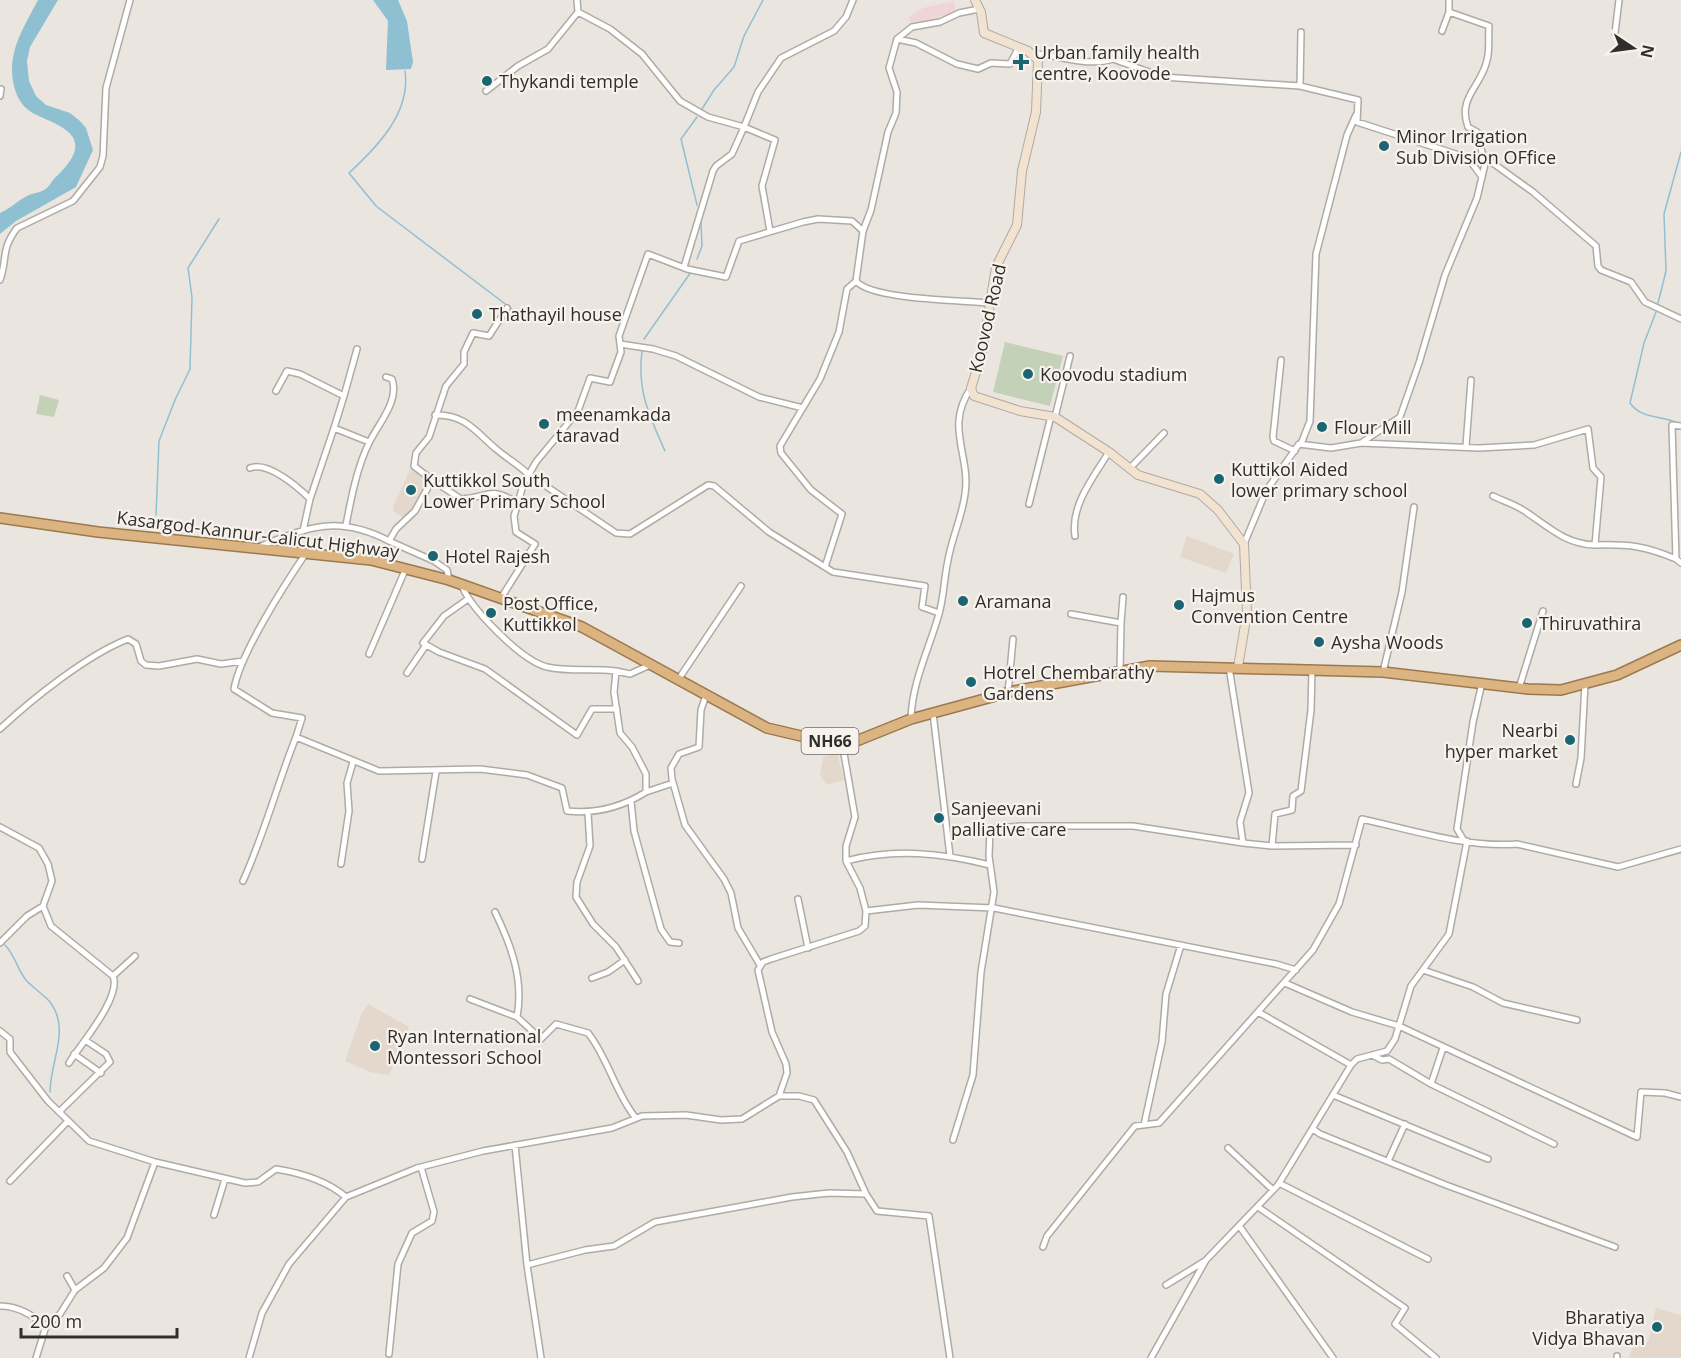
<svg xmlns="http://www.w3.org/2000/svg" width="1681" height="1358" font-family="'Open Sans',sans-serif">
<rect width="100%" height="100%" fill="#ebe5df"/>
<!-- built -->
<path fill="#e4d7cc" d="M 411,468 L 427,482 L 414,508 L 403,517 L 394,512 L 393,506 Z
M 1187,536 L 1234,554 L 1226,573 L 1180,557 Z
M 837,753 L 844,780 L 827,785 L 820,775 L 823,759 L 824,756 Z
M 368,1004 L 409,1027 L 389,1075 L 370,1072 L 345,1061 L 362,1013 Z
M 1656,1308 L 1681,1315 L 1681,1358 L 1629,1358 L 1635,1340 L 1648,1342 Z"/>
<!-- medical -->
<path fill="#efd5d5" d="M 954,1 L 956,12 L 934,18 L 935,21 L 910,22 L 909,17 L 923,8 Z"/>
<!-- green -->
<path fill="#c3d1b8" d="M 1005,342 L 1063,356 L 1050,406 L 993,392 Z
M 40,395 L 59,400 L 54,417 L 36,414 Z"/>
<!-- water -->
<path fill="#8fc0d2" d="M 38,0 L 58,0 L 30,47 L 27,61 L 29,81 L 36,96 L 46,105 L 70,113 L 80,121 L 86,128 L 93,150 L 76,187 L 16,221 L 0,234 L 0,213 C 10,209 17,201 27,196 C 32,193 39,193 44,190 C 48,188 50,184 53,180 C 66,167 90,145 63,128 C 42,114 22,117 14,86 C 6,53 24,27 38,0 Z
M 373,0 L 398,0 L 407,21 L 413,62 L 411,69 L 386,70 L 388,21 Z"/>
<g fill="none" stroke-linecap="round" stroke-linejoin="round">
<!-- stream -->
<path stroke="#8fc0d2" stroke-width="1.5" d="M 405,71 C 411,113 377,147 349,173 L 376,206 L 521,316
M 702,109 L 714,90 L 734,67 L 744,36 L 763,0
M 697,205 L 681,139 L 697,117
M 697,259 L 702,246 L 701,222
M 1658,303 L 1666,271 L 1664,214 L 1681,152
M 1656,312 L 1644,343 L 1630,403 C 1642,420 1662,415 1678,423
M 644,339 L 691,272
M 642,351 C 637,391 649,415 665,451
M 156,515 L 159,441 L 175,400 L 190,369 L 192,297 L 188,268 L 219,219
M 5,945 C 15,955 17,969 26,980 C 33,988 43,994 50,1002 C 71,1030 50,1061 50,1092"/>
<!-- minor casing -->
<g stroke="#b0aaa5" stroke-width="8">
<path id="minor" d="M 577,0 L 578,12 L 610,29 L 642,54 L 680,101 L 708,117 L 744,127 L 758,92 L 781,58 L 834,31 L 846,17 L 853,0
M 1442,31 L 1449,12
M 1615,33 L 1619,0
M 897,39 L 912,27 L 940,22 L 959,13 L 979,9
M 1035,57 L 1037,54 C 1062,56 1088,67 1113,59 L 1163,77 L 1300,86 L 1358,100 L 1357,122 L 1468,158 L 1482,177
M 1300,86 L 1301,32
M 486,91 L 518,66 L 548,49 L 578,12
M 0,96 L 1,89
M 1483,156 L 1533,192 L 1596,246 L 1598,266 L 1601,270 L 1631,282 L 1645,302 L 1681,319
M 684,267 L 713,171 L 716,166 L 732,154 L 744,127 L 775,140 L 762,186 L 770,231
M 0,280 C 8,257 0,251 17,228 L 73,201 L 100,167 L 103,156 L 106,88 L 130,0
M 988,303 C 961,300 872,300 856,281 L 863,231 L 871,210 L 888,132 L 896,113 L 897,92 L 889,68 L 897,39 L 916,43 L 957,64 L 978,69 L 991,63 L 1010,64 L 1019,47
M 620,344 L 653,349 L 676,356 L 759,397 L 803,408
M 1281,360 L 1273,437 L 1274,441 L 1295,451
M 276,391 L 287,371 L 300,374 L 344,396 L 334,428 L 369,442
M 344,396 L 357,349
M 435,415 C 465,414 476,432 495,448 C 506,458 518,464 528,474 L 616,533 L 630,534 L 708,485 L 714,486 L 769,532 L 833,572 L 925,586 L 922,607 L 939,613
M 1055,417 L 1070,356
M 1681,426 L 1672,425 L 1676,559 L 1681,563
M 1361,443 L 1479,448 L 1534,445 L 1588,429 L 1593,468 L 1601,477 L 1595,545 C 1629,544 1645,546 1676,559
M 1301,444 L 1310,421 L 1316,254 L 1347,135 L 1356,115
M 1466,446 L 1471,380
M 250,468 C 268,461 298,487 310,499 L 303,531
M 1130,468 L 1164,433
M 432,480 L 414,466 L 416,453 L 429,437 L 446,386 L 464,364 L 464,352 L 473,333 L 489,336 L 507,308
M 1493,496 C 1503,501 1514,504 1523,510 C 1548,526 1564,544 1595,545
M 310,499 L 334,428
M 518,503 L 523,485 L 536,462 L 578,411 L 590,378 L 610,382 L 621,352 L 619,336 L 648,254 L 687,269 L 726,277 L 739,241 L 803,222 L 818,219 L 852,221 L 863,231
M 1029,504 L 1051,416
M 346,525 C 351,499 357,467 369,443 C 378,424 400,401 392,379 L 386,377
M 1075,536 C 1070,506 1094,476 1109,452
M 1244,544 L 1266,491 L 1299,444 L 1331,448 L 1361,443 L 1400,417 L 1419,363 L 1445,275 L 1477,198 L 1485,164 L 1477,132 L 1468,127 C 1457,97 1482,86 1487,60 C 1490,50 1488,37 1489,26 L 1449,12 L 1449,0
M 261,546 C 310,526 339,515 389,541
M 306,553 C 285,584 240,654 234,689 L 272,713 L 302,718 L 296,737 L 379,771 L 480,769 L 527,775 L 562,788 L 567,811 C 595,814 622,807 646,792 L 646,774 L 632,747 L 620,733 L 614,692 L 616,671 L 630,674 L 650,665
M 825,567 L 842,514 L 811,490 L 781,453 L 780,446 L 820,379 L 839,332 L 847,289 L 856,281
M 449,580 L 447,570 L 434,561 L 389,541 L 396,529 L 415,511 L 432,480 L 461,499 C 491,498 486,485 518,503 L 514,516 L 516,532 L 535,544 L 501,598
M 462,586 C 472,610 521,660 547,667 C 569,672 593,668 616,671
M 468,599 L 444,616 L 423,643 L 439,652 L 485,669 L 577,735 L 592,709 L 617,709
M 1071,614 L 1121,623 L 1120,670
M 1121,623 L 1123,597
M 369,654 L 406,568
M 1229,667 L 1249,793 L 1240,822 L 1243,843 L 1272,846 L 1356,845
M 1383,672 L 1402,592 L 1414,507
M 407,673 L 426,645
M 678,680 L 741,586
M 1519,688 L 1543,611
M 1008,693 L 1013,639
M 706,695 L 701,710 L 699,747 L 679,754 L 671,768 L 672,779 L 685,825 L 724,879 L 731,893 L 738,928 L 760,965
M 933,713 L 950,856
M 911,719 C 912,682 929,649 939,614 C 944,596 944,578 948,560 C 952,537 962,517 965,494 C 971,455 944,427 971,388
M 0,729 C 32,699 87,655 128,639 L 136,644 L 141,661 L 146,665 L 159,666 L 197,659 L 221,664 L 243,661
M 1576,784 L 1581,758 L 1585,684
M 646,792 L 673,783
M 631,801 L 634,831 L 661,929 L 670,942 L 679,943
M 588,813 L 590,846 L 577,882 L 576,897 L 593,924 L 616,947 L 638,981
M 0,827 L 39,848 L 48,864 L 52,881 L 43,906 L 51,926 L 113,976
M 1463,839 L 1457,829 L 1473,722 L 1482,683
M 1272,846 L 1275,814 L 1292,810 L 1293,796 L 1301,791 L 1311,710 L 1312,669
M 422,859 L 436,772
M 846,861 C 895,848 941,853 990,865
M 341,864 L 349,811 L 347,783 L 353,762
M 243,881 C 264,835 277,785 296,737
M 798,899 L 808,948
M 866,911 L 918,905 L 994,908 L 1276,964 L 1296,970
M 495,912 C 511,945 524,979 517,1017
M 0,943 L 27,916 L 43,906
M 1423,970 L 1473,987 L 1503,1003 L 1577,1020
M 592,978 L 608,972 L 625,960
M 1285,983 L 1352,1012 L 1399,1026 L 1637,1137 L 1641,1092 L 1665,1093 L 1681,1097
M 470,999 L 517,1017 L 541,1039 L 556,1024 L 588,1033 C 608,1058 615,1092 635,1117
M 1258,1012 L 1351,1065
M 0,1031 L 10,1039 L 10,1052 L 48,1101 L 89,1141 L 155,1162 L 245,1183 L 258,1182 L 276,1169 C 301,1173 326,1180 346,1197
M 74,1054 L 101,1073
M 1372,1055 L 1382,1060 L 1389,1059 L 1431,1084 L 1443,1048
M 69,1063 C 80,1045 122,997 113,976 L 135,956
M 1431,1084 L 1554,1144
M 1333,1095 L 1488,1159
M 779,1096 L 799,1096 L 814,1100 L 847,1152 L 866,1194
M 59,1112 L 110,1062 L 106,1054 L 85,1040
M 1144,1125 L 1162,1042 L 1166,994 L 1181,945
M 1313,1129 L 1320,1134 L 1446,1185 L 1615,1247
M 953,1140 L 973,1075 L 981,972 L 994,892 L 989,856 L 990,829 L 1020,826 L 1133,826 L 1243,843
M 515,1145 L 527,1265 L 541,1358
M 1228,1148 L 1273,1190
M 1388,1161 L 1405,1124
M 10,1181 L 68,1121
M 1279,1183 L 1428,1259
M 1258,1207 L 1405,1308 L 1395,1324 L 1436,1358
M 214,1215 L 225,1179
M 1240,1227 L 1333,1358
M 1043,1247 L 1047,1236 L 1135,1126 L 1159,1123 L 1313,950 L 1339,904 L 1362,819 C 1412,830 1466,848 1517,844 L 1618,867 L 1681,849
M 527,1265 L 585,1250 L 614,1246 L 655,1222 L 792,1197 L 829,1193 L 866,1194 L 877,1211 L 929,1216 L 950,1358
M 67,1276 L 75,1290
M 1166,1285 L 1205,1261
M 0,1306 C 18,1306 32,1315 46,1326 L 36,1358
M 46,1326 L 60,1314 L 75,1290 L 104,1268 L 127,1238 L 155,1162
M 389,1354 L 398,1264 L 412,1233 L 432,1221 L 434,1212 L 421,1167
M 249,1358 L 262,1313 L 289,1264 L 346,1197 L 417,1168 L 483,1151 L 612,1128 L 642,1116 L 686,1115 L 721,1120 L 742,1119 L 779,1096 L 787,1073 L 786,1064 L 772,1032 L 758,970 L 763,962 L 771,959 L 859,931 L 865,926 L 866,911 L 860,888 L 846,861 L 846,846 L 855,817 L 842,742
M 1151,1358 L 1206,1260 L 1278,1185 L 1351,1065 L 1357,1059 L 1387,1051 L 1395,1039 L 1411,986 L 1449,934 L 1467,841
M 1617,1358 L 1617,1356"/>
</g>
<!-- secondary casing -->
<g stroke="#b0aaa5" stroke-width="10">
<path id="secondary" d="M 975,0 L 981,12 L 984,33 L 1028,51 L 1038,60 L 1036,112 L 1022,171 L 1017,225 L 996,267 L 982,353 L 971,388 L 974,396 L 1020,411 L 1055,417 L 1109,452 L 1138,475 L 1200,494 L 1218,510 L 1244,544 L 1247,613 L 1238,667"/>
</g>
<!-- trunk casing -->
<g stroke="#9b794f" stroke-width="12">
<path id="trunk" d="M 0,518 L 98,532 L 371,560 L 449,580 L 582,627 L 767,728 L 814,739 L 842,742 L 859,740 L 911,719 L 1014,691 L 1150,666 L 1383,672 L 1528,689 L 1561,690 L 1617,675 L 1681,645"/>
</g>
<!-- minor -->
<use href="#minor" stroke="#fff" stroke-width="5"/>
<!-- secondary -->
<use href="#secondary" stroke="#f2e3d0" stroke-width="8"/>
<!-- trunk -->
<use href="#trunk" stroke="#dcb482" stroke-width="9"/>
</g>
<!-- markers -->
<g fill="#1b6471" stroke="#f8f2ec" stroke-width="2">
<path d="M1018 53h6v6h6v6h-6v6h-6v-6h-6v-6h6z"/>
<circle cx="487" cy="81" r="6"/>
<circle cx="1384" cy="146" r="6"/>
<circle cx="477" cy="314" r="6"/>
<circle cx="1028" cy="374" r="6"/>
<circle cx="544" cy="424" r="6"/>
<circle cx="1322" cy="427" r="6"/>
<circle cx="1219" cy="479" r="6"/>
<circle cx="411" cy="490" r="6"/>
<circle cx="433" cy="556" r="6"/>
<circle cx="963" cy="601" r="6"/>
<circle cx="1179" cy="605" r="6"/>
<circle cx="491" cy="613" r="6"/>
<circle cx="1527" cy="623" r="6"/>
<circle cx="1319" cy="642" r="6"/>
<circle cx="971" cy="682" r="6"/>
<circle cx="1570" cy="740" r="6"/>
<circle cx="939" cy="818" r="6"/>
<circle cx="375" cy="1046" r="6"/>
<circle cx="1657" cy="1327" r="6"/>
</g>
<g text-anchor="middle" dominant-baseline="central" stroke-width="4.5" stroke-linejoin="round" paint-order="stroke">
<!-- shield labels -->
<rect fill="#f8f2ec" stroke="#6c6966" stroke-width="1.5" x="801.5" y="728" width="57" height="26" rx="4.5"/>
<g font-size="16" font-weight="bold" fill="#302e2c">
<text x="830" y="741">NH66</text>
</g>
<!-- poi labels -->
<g font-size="18" fill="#302e2c" stroke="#f8f2ec" text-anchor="start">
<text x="1034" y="52">Urban family health<tspan x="1034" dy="21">centre, Koovode</tspan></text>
<text x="499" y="81">Thykandi temple</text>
<text x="1396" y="136">Minor Irrigation<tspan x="1396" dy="21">Sub Division OFfice</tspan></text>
<text x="489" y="314">Thathayil house</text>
<text x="1040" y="374">Koovodu stadium</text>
<text x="556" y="414">meenamkada<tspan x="556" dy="21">taravad</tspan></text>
<text x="1334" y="427">Flour Mill</text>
<text x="1231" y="469">Kuttikol Aided<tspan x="1231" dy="21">lower primary school</tspan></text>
<text x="423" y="480">Kuttikkol South<tspan x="423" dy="21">Lower Primary School</tspan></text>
<text x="445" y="556">Hotel Rajesh</text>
<text x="1191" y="595">Hajmus<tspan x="1191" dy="21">Convention Centre</tspan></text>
<text x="975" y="601">Aramana</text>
<text x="503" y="603">Post Office,<tspan x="503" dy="21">Kuttikkol</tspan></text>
<text x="1539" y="623">Thiruvathira</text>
<text x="1331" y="642">Aysha Woods</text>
<text x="983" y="672">Hotrel Chembarathy<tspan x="983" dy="21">Gardens</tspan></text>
<text x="1558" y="730" text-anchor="end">Nearbi<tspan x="1558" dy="21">hyper market</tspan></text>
<text x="951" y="808">Sanjeevani<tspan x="951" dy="21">palliative care</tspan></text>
<text x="387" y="1036">Ryan International<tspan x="387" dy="21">Montessori School</tspan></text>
<text x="1645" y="1317" text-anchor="end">Bharatiya<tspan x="1645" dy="21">Vidya Bhavan</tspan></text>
</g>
<!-- street labels -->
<g font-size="18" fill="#302e2c" stroke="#f8f2ec">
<text transform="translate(987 318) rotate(-77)">Koovod Road</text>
<text transform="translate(258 534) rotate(7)">Kasargod-Kannur-Calicut Highway</text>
</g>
</g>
<!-- north arrow -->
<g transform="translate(1633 48) rotate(103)" stroke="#f8f2ec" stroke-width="4.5" paint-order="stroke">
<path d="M0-4.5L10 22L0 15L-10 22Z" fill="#302e2c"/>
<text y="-9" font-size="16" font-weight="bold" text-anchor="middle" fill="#302e2c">N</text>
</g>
<!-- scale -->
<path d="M21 1328v9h156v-9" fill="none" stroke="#302e2c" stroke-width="3"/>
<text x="30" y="1328" font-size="18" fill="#302e2c" stroke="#f8f2ec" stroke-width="4.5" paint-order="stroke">200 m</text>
</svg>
